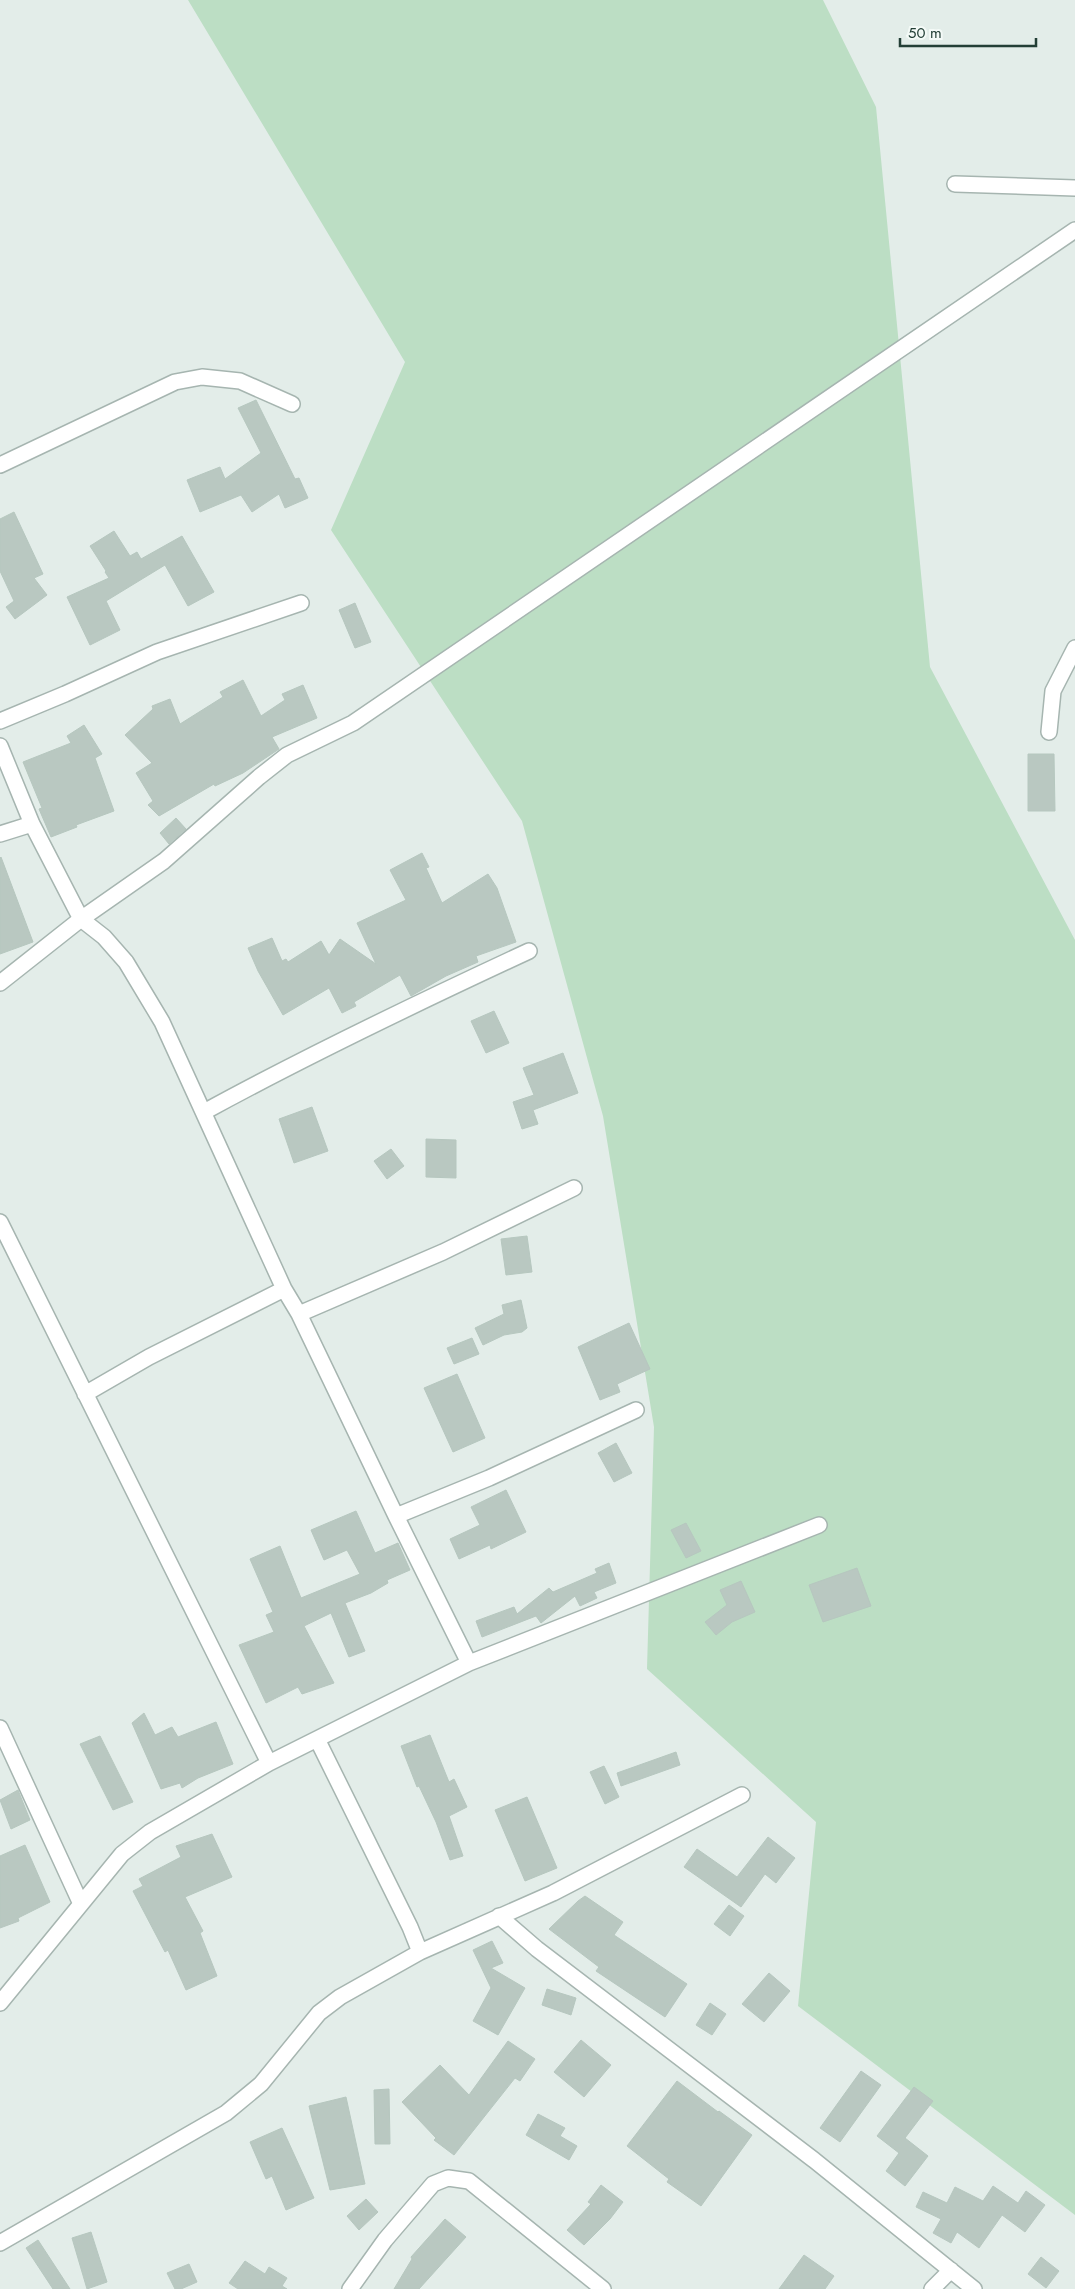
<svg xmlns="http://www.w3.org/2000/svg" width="1075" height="2289" font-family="Jost,sans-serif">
<rect width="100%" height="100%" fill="#e3ede9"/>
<!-- green -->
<path fill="#bcdec4" d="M 188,0 L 823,0 L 876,107 L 930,667 L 1075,940 L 1075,2215 L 798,2006 L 816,1822 L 647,1669 L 654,1427 L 603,1116 L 522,821 L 331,530 L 405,362 Z"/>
<!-- building -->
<path fill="#b9c8c1" stroke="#b6c7bf" d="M 256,400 L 295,479 L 299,478 L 308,498 L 285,508 L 279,494 L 252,512 L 241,495 L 200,512 L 187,480 L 220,467 L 225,479 L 261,453 L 238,408 Z
M 14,512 L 43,574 L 34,578 L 47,595 L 15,619 L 6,607 L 14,601 L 0,571 L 0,519 Z
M 114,531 L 130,556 L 137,552 L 141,559 L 182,536 L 214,592 L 188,606 L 165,565 L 106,601 L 120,630 L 90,645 L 67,597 L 109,578 L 105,572 L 106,571 L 90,546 Z
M 355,603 L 371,642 L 355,648 L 339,610 Z
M 243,680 L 261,716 L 285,700 L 282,694 L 303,685 L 317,718 L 272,737 L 279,749 L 243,773 L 215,786 L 214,784 L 159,816 L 148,805 L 153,801 L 136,773 L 152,763 L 125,735 L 153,709 L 152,706 L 170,699 L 180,724 L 223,697 L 220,692 Z
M 84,725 L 102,754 L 95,758 L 114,811 L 76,825 L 77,827 L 51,837 L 39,809 L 42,808 L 23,762 L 71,743 L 67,736 Z
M 1028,754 L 1054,754 L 1055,811 L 1028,811 Z
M 176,818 L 186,829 L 169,844 L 160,833 Z
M 422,853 L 429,867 L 426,868 L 442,903 L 488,874 L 497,888 L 516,942 L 476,956 L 478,962 L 446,976 L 411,996 L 400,975 L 354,1002 L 356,1006 L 342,1013 L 329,988 L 283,1015 L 258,971 L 248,948 L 272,938 L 282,961 L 286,959 L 288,962 L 321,941 L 329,955 L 340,939 L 376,964 L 357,923 L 406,900 L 390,870 Z
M 1,857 L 33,942 L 0,954 L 0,858 Z
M 494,1011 L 509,1043 L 486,1053 L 471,1021 Z
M 563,1053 L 578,1093 L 533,1110 L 538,1124 L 522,1129 L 513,1102 L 534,1095 L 523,1068 Z
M 312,1107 L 328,1151 L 294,1163 L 279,1119 Z
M 426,1139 L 456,1140 L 456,1178 L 426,1177 Z
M 391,1149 L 404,1166 L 387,1179 L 374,1161 Z
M 527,1236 L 532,1272 L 506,1275 L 501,1239 Z
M 521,1300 L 527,1328 L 522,1332 L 504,1335 L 483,1345 L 475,1328 L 504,1314 L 502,1305 Z
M 629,1323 L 650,1369 L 617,1384 L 620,1392 L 600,1400 L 578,1347 Z
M 472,1338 L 479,1354 L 454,1364 L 447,1348 Z
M 457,1374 L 485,1438 L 453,1452 L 424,1388 Z
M 616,1443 L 632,1473 L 614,1482 L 598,1453 Z
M 506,1490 L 526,1532 L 491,1549 L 490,1545 L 459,1559 L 450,1539 L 480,1525 L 471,1507 Z
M 356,1511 L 375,1553 L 398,1543 L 410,1570 L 387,1580 L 388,1583 L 371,1593 L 345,1603 L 365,1651 L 349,1657 L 331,1613 L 304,1626 L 334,1683 L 302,1694 L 298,1687 L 266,1703 L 239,1645 L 274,1632 L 266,1615 L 273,1612 L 250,1559 L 280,1546 L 301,1598 L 360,1574 L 347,1550 L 324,1560 L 311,1530 Z
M 686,1523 L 701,1551 L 686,1558 L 671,1530 Z
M 609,1563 L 616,1583 L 594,1592 L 597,1598 L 580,1606 L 575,1596 L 541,1623 L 536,1616 L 482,1637 L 476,1621 L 514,1607 L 517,1614 L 549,1588 L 553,1592 L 597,1573 L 595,1569 Z
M 857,1568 L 871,1606 L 823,1622 L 809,1585 Z
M 741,1581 L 755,1612 L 732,1622 L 716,1635 L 705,1622 L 727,1605 L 720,1590 Z
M 144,1713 L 155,1735 L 172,1727 L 178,1737 L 216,1722 L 233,1764 L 198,1778 L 182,1788 L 180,1783 L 161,1789 L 132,1723 Z
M 430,1735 L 449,1782 L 454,1779 L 467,1807 L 449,1816 L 463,1856 L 450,1860 L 436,1822 L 419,1786 L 417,1787 L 401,1746 Z
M 100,1736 L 133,1802 L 113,1810 L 80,1744 Z
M 676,1752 L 680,1765 L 621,1786 L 617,1773 Z
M 604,1766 L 619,1797 L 605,1804 L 590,1772 Z
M 18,1790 L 30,1820 L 11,1829 L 0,1800 Z
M 527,1797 L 557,1868 L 525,1881 L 495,1810 Z
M 212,1834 L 232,1877 L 185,1897 L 203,1931 L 200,1933 L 217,1976 L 186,1990 L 168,1950 L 165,1952 L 133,1891 L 143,1886 L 139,1879 L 181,1857 L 176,1846 Z
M 768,1837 L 795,1858 L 776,1883 L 765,1874 L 741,1907 L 684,1867 L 697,1849 L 737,1877 Z
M 25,1845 L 50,1902 L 18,1918 L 19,1921 L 0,1928 L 0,1856 Z
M 585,1896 L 623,1922 L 614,1935 L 687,1984 L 665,2017 L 596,1971 L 599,1967 L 549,1929 L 578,1901 Z
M 729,1905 L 744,1916 L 730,1936 L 714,1924 Z
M 492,1941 L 503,1963 L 491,1968 L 525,1988 L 498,2035 L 473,2021 L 491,1988 L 473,1950 Z
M 769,1973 L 790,1991 L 764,2022 L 742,2004 Z
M 547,1989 L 576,1998 L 571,2015 L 542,2005 Z
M 710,2003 L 726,2014 L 712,2035 L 696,2025 Z
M 581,2040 L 611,2065 L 584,2097 L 554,2072 Z
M 508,2041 L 535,2059 L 520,2081 L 515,2078 L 454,2155 L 434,2140 L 436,2138 L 402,2102 L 440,2065 L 469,2095 Z
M 861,2071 L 881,2085 L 840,2142 L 820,2128 Z
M 677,2081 L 718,2112 L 719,2111 L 752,2135 L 701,2206 L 667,2182 L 669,2179 L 627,2146 Z
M 914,2087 L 933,2101 L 905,2138 L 928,2156 L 905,2186 L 886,2171 L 899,2153 L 877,2136 Z
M 389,2089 L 390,2144 L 375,2144 L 374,2090 Z
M 346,2097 L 365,2184 L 330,2190 L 309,2106 Z
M 538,2114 L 565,2128 L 560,2136 L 577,2146 L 569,2160 L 526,2135 Z
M 282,2128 L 314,2198 L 286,2210 L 272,2176 L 266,2179 L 250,2142 Z
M 601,2185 L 623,2202 L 610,2219 L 584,2245 L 567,2230 L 591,2204 L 588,2202 Z
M 993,2186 L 1018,2203 L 1026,2191 L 1045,2205 L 1025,2232 L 1002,2215 L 979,2248 L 957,2232 L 951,2243 L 933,2233 L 941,2219 L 916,2207 L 923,2192 L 947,2203 L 955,2187 L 983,2201 Z
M 366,2199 L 378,2212 L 359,2230 L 347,2216 Z
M 445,2219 L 466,2237 L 419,2289 L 394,2289 L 412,2259 L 411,2257 Z
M 91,2232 L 107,2282 L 87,2289 L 72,2238 Z
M 38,2240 L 70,2289 L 53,2289 L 26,2248 Z
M 804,2255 L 834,2276 L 825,2289 L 779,2289 Z
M 1041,2257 L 1059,2271 L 1046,2288 L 1028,2274 Z
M 245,2261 L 265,2274 L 269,2267 L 287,2278 L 282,2286 L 287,2289 L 238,2289 L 229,2283 Z
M 189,2264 L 197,2282 L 181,2289 L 175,2289 L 167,2273 Z"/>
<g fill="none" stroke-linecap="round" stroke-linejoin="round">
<!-- minor casing -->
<g stroke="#a6b5b0" stroke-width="18">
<path id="minor" d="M 955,184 L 1075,188
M 0,465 L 175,382 L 202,377 L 240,381 L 292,404
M 0,721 L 65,694 L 157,652 L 301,603
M 1049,732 L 1053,691 L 1075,648
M 0,746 L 32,824 L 81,919 L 104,937 L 126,962 L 162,1022 L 284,1289 L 299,1314 L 396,1516 L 469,1663
M 0,834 L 32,824
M 0,983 L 81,919 L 164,861 L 259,777 L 287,755 L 353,723 L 1075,230
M 204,1112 C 310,1054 419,1002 529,951
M 0,1222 L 269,1763
M 299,1314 L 443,1252 L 574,1188
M 85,1394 L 149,1357 L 284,1289
M 396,1516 L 489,1478 L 636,1410
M 0,1728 L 81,1904
M 317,1739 L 410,1927 L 420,1952
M 499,1916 L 537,1949 L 814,2160 L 974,2289
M 0,2003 L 122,1854 L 150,1832 L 269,1763 L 469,1663 L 819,1525
M 0,2243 L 226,2113 L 261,2084 L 319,2013 L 340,1997 L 420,1952 L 553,1893 L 742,1795
M 350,2289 L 385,2240 L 433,2184 L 448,2178 L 469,2181 L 603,2289
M 932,2289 L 951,2270"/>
</g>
<!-- minor -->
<use href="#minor" stroke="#fff" stroke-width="15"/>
</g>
<!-- scale -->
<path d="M900 38v8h136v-8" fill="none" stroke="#233f36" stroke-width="2.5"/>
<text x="908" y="38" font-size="15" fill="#233f36" stroke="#f4faf7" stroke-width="4" paint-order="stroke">50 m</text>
</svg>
